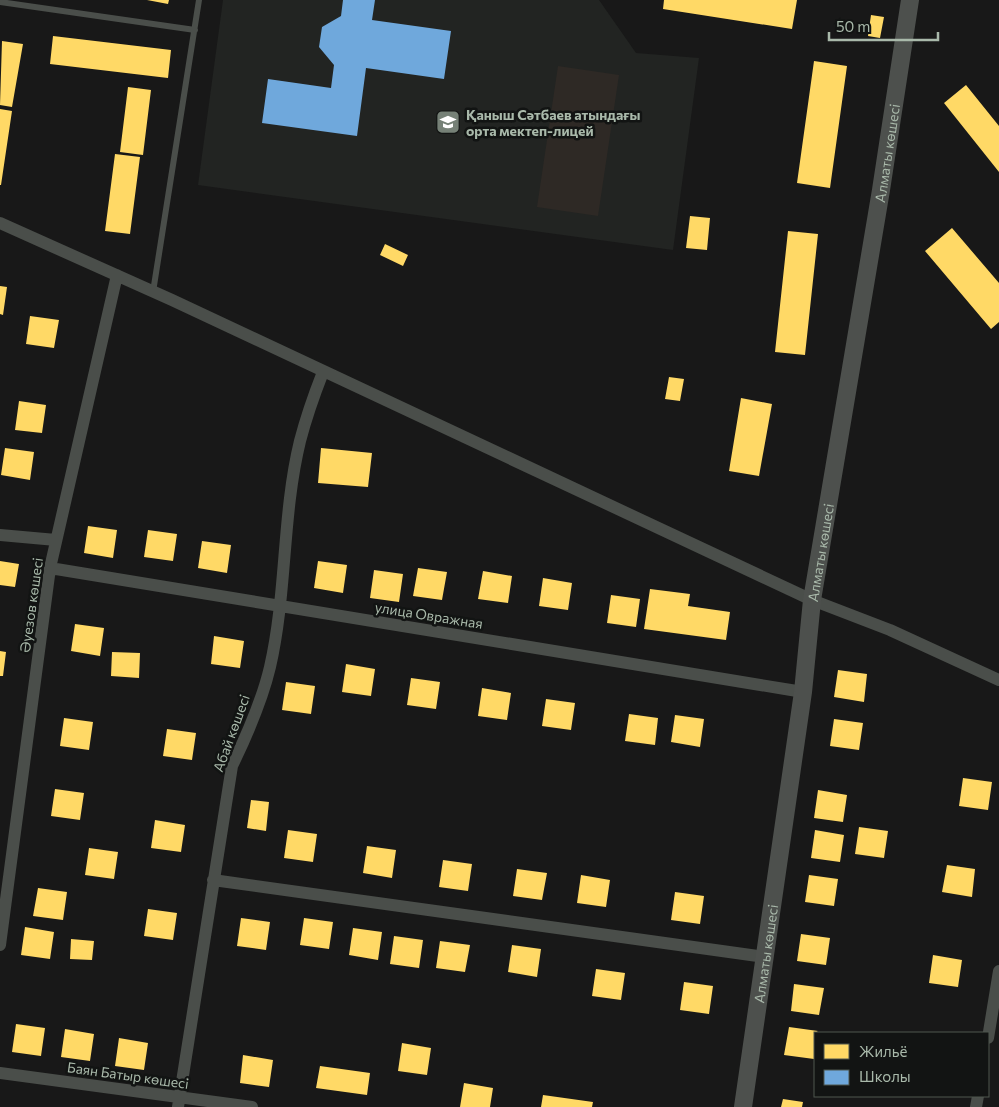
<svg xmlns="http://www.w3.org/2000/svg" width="999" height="1107" font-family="Commissioner,sans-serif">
<rect width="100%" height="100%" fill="#181818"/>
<!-- built -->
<path fill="#222422" d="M 223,0 L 599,0 L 636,53 L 699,58 L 673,250 L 198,185 Z"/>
<!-- green -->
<path fill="#2e2925" d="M 558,66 L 619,75 L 598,216 L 537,207 Z"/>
<!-- homes -->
<path fill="#ffd966" d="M 147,0 L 169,0 L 168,4 Z
M 664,0 L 797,0 L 792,29 L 663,9 Z
M 871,15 L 884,17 L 880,38 L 868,36 Z
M 53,36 L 171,50 L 168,78 L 50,64 Z
M 2,41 L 23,44 L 12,107 L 0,105 Z
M 814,61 L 847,66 L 830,188 L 797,183 Z
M 966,85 L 999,126 L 999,172 L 944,103 Z
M 128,87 L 151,90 L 143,155 L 120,152 Z
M 0,109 L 12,111 L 1,185 L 0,185 Z
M 115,154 L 140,157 L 130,234 L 105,231 Z
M 690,216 L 710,218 L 707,250 L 686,248 Z
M 952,228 L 999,283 L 999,322 L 991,329 L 925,251 Z
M 788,231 L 818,234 L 805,355 L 775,352 Z
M 385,244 L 408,255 L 403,266 L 380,255 Z
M 0,286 L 7,287 L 3,315 L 0,314 Z
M 30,316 L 59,320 L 54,348 L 26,344 Z
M 669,377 L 684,379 L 680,401 L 665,399 Z
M 741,398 L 772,404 L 759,476 L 729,471 Z
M 19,401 L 46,405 L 42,433 L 15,430 Z
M 5,448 L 34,452 L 30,480 L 1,475 Z
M 321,448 L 372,453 L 368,487 L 318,483 Z
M 88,526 L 117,530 L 113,558 L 84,553 Z
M 148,530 L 177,534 L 173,561 L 144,557 Z
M 202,541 L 231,545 L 227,573 L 198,568 Z
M 0,561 L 19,564 L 15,587 L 0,585 Z
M 318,561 L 347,565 L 343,593 L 314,588 Z
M 418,568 L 447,572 L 442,600 L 413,596 Z
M 374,570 L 403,574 L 399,602 L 370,598 Z
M 483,571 L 512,576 L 508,603 L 478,599 Z
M 543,578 L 572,583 L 568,610 L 539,606 Z
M 650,589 L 690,594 L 688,606 L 730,612 L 726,640 L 644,629 Z
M 611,595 L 640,599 L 636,627 L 607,623 Z
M 75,624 L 104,628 L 100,656 L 71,651 Z
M 214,636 L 244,641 L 240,668 L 211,664 Z
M 0,651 L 6,652 L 3,676 L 0,676 Z
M 112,652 L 140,653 L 139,678 L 111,676 Z
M 346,664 L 375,669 L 371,696 L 342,692 Z
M 838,670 L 867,674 L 864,702 L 834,697 Z
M 411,678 L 440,682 L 436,709 L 407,705 Z
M 286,682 L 315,686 L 311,714 L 282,710 Z
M 482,688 L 511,693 L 507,720 L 478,716 Z
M 546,699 L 575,703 L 571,730 L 542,726 Z
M 629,714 L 658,718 L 655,745 L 625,741 Z
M 675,715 L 704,719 L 700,747 L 671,742 Z
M 64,718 L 93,722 L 89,750 L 60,746 Z
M 834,719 L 863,723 L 859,750 L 830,746 Z
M 167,729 L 196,733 L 192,760 L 163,756 Z
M 963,778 L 992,782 L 988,810 L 959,806 Z
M 55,789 L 84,793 L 80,820 L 51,816 Z
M 818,790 L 847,795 L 843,822 L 814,818 Z
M 251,800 L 269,802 L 266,831 L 247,828 Z
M 155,820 L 185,825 L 181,852 L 151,848 Z
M 859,827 L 888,831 L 884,858 L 855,854 Z
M 288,830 L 317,834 L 313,862 L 284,858 Z
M 815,830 L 844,835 L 840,862 L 811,858 Z
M 367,846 L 396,850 L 392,878 L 363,873 Z
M 89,848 L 118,852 L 114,879 L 85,875 Z
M 443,860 L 472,864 L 468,891 L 439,887 Z
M 947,865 L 975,869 L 972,897 L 942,892 Z
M 517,869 L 547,873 L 542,900 L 513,896 Z
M 581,875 L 610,880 L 606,907 L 577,903 Z
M 809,875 L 838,879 L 834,906 L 805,902 Z
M 38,888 L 67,892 L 63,920 L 33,916 Z
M 675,892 L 704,896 L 700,924 L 671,920 Z
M 148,909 L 177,913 L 173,940 L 144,936 Z
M 241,918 L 270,922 L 266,950 L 237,946 Z
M 304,918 L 333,922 L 329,949 L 300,945 Z
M 25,927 L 54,932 L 50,959 L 21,955 Z
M 353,928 L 382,932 L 378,960 L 349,955 Z
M 801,934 L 830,938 L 826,965 L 797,961 Z
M 394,936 L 423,940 L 419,968 L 390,964 Z
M 71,939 L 94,941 L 92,960 L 70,959 Z
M 440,941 L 470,945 L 465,972 L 436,968 Z
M 512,945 L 541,949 L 537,977 L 508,972 Z
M 933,955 L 962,960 L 958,987 L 929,983 Z
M 596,969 L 625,973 L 621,1000 L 592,996 Z
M 684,982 L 713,986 L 709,1014 L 680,1010 Z
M 794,984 L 824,988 L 819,1015 L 791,1011 Z
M 16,1024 L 45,1028 L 41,1056 L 12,1052 Z
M 789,1027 L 818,1031 L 815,1033 L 814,1059 L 784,1055 Z
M 65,1029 L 94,1034 L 90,1061 L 61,1057 Z
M 119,1038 L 148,1043 L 144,1070 L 115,1066 Z
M 402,1043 L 431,1048 L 427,1075 L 398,1071 Z
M 243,1055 L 273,1060 L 269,1087 L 240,1083 Z
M 320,1066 L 370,1073 L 367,1095 L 316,1088 Z
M 464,1083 L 493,1088 L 490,1107 L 460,1107 Z
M 543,1095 L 593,1102 L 592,1107 L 541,1107 Z
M 783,1099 L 803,1102 L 802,1107 L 781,1107 Z"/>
<!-- schools -->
<path fill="#6fa8dc" d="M 343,0 L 375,0 L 372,20 L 451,31 L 444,79 L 366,68 L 357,136 L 262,123 L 268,79 L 331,88 L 334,65 L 319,47 L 322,27 L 341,16 Z"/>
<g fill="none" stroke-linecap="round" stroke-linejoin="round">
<!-- lane -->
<path stroke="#4a4e4a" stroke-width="6" d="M 0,2 L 195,30
M 153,292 L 199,0"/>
<!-- street -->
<path stroke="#4a4e4a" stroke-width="12" d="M 0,223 L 172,300 L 812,600 L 890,630 L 999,680
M 0,535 L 56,540
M 50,568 L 803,692
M 213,880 L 765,957
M 0,945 L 50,568 L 117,275
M 988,1038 L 999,971
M 0,1073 L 252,1107
M 178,1107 L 232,766 C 247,735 262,701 270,667 C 287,593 282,515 300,441 C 306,418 314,395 323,372
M 976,1107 L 978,1096"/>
<!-- secondary -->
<path stroke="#4d504d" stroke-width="18" id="s1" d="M 743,1107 L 803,692 L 812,600 L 881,190 L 910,0"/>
</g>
<!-- icons -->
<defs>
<g id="school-square" transform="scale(1.25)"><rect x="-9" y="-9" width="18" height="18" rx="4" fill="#768177" stroke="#121413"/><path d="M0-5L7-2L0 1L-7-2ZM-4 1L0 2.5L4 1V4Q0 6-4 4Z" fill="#fff"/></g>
</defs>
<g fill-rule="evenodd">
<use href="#school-square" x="448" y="122"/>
</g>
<g text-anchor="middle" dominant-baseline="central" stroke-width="5" stroke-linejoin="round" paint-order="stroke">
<!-- poi labels -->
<g font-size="14" font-weight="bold" fill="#a9b9aa" stroke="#121413" text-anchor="start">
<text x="466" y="114">Қаныш Сәтбаев атындағы<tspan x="466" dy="16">орта мектеп-лицей</tspan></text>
</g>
<!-- street labels -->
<g font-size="14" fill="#a9b9aa" stroke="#121413">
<text stroke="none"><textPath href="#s1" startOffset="965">Алматы көшесі</textPath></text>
<text stroke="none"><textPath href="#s1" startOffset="560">Алматы көшесі</textPath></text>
<text transform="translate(31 605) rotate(-82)">Әуезов көшесі</text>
<text transform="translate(429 615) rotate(9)">улица Овражная</text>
<text transform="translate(231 733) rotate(-70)">Абай көшесі</text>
<text stroke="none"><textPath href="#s1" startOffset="155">Алматы көшесі</textPath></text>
<text transform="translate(128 1075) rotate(8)">Баян Батыр көшесі</text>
</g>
</g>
<!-- legend -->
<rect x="814" y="1032" width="175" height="65" fill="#121413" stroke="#4e564f"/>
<rect x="824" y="1044" width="25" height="15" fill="#ffd966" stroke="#4e564f"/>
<text x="859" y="1057" font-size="15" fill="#a9b9aa">Жильё</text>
<rect x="824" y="1070" width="25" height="15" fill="#6fa8dc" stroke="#4e564f"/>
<text x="859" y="1082" font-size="15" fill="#a9b9aa">Школы</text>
<!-- scale -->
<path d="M829 32v8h109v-8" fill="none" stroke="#a9b9aa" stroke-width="2.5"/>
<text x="836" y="32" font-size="15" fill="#a9b9aa" stroke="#121413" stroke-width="4" paint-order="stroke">50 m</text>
</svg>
